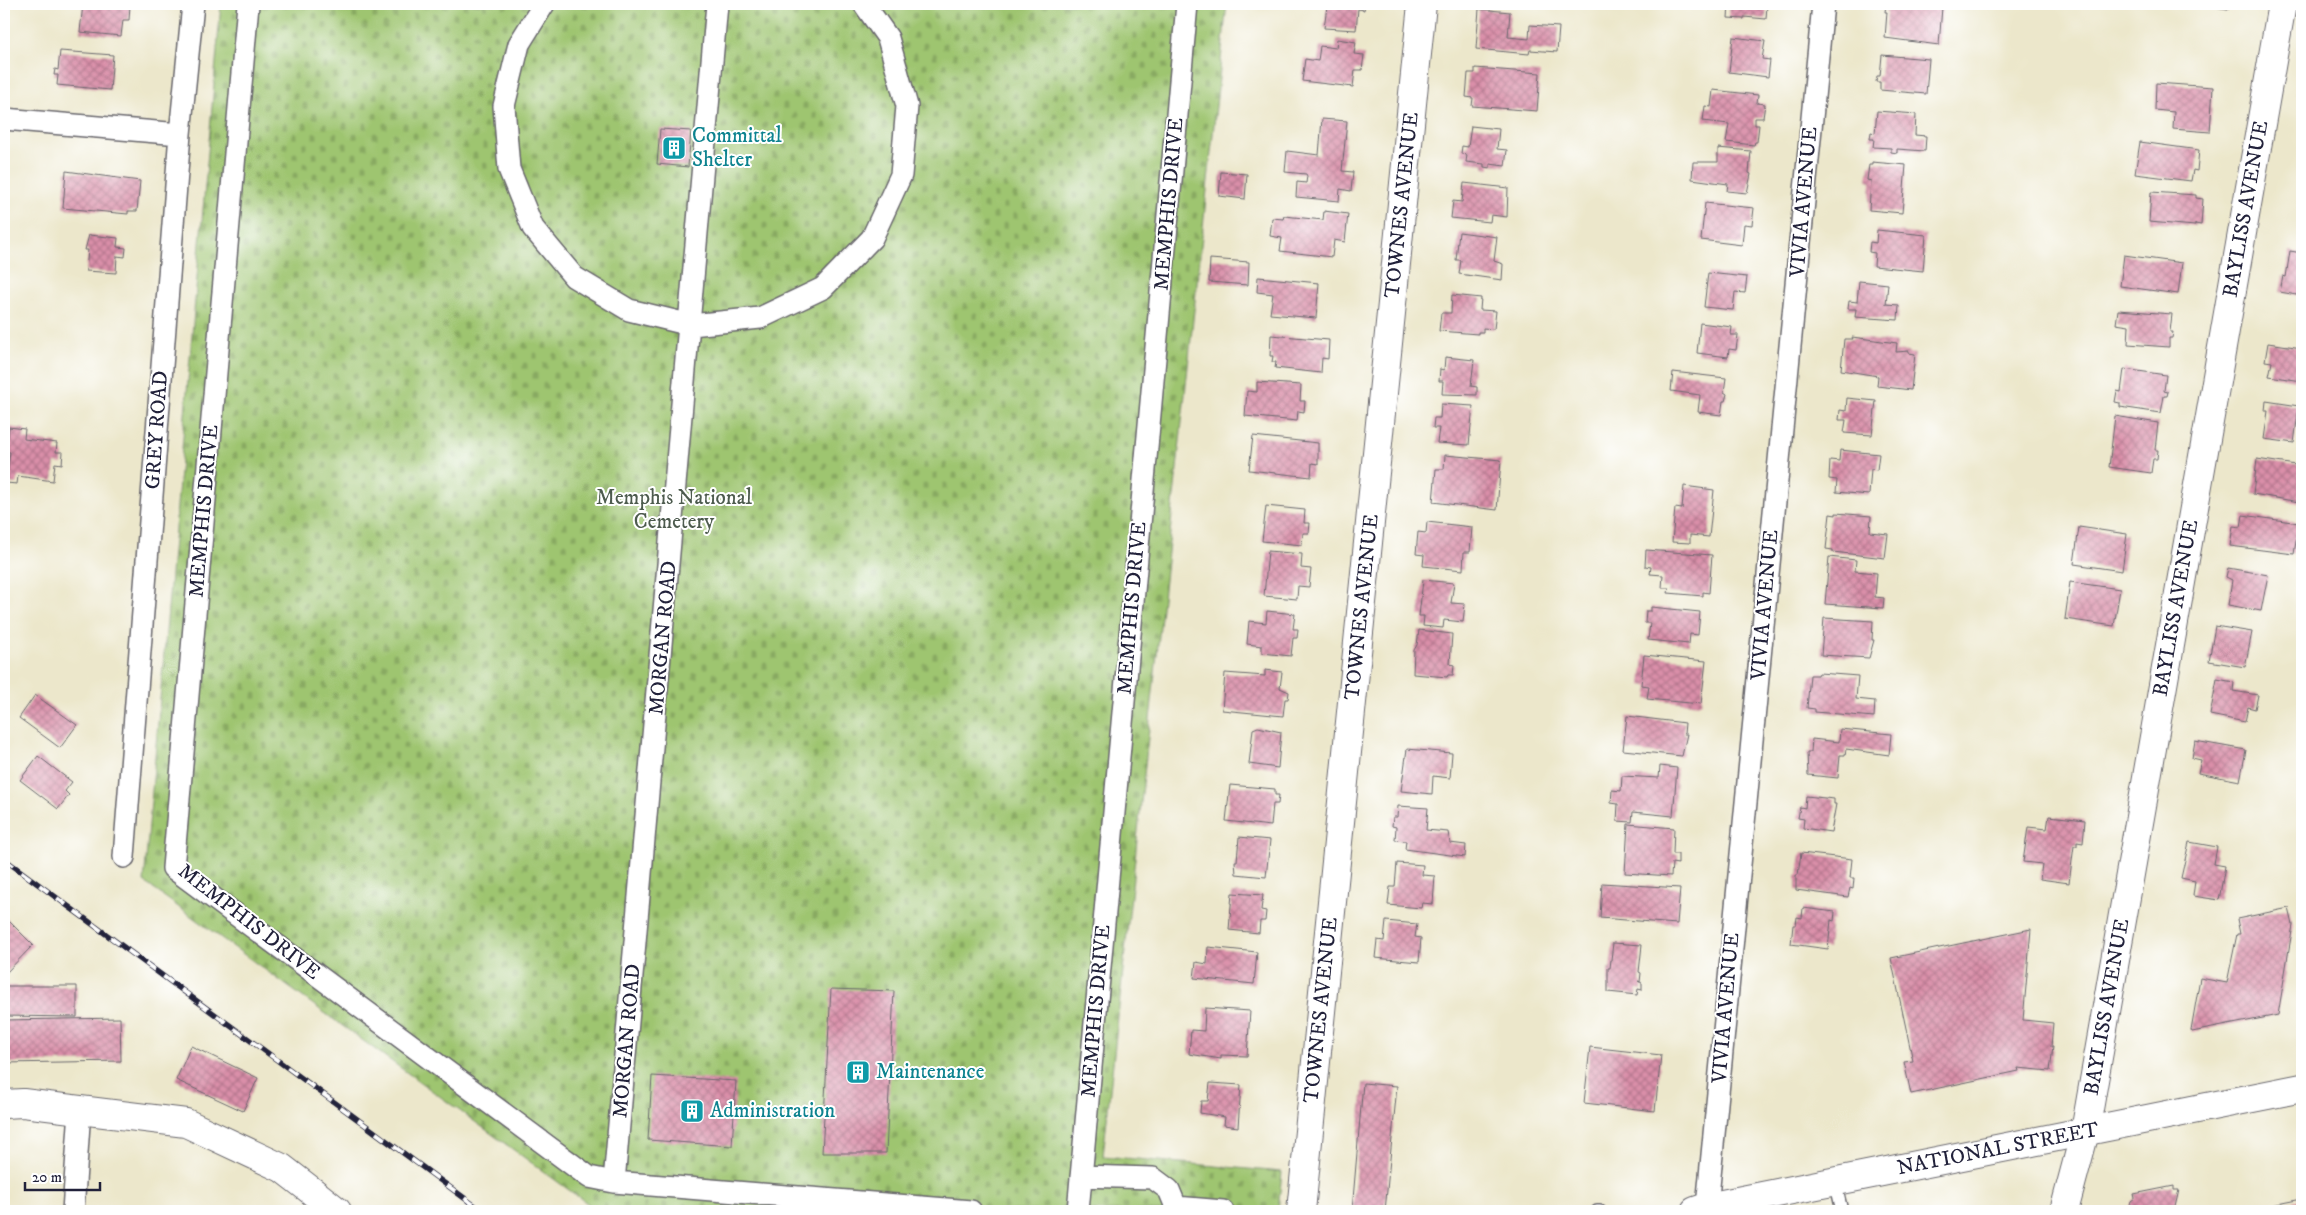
<svg xmlns="http://www.w3.org/2000/svg" width="2306" height="1215" font-family="'IM FELL DW Pica',serif">
<defs>
<pattern id="cemetery-stones" width="16" height="16" patternUnits="userSpaceOnUse" patternTransform="scale(1.25)"><rect width="16" height="16" fill="#9ec570"/><path d="M2 7V4a2 2 0 0 1 4 0v3zM10 15v-3a2 2 0 0 1 4 0v3z" fill="#88a962"/></pattern>
<pattern id="building-cross-hatch" width="8" height="8" patternUnits="userSpaceOnUse" patternTransform="scale(1.25)"><rect width="8" height="8" fill="#da8fa9"/><path d="M0 0l8 8M0 8l8-8" fill="none" stroke="#b0748b"/></pattern>
</defs>
<rect width="100%" height="100%" fill="#fff"/>
<filter id="ink" filterUnits="userSpaceOnUse"><feTurbulence type="fractalNoise" baseFrequency=".02" numOctaves="2"/><feDisplacementMap in="SourceGraphic" scale="10" xChannelSelector="R" yChannelSelector="G"/><feConvolveMatrix kernelMatrix="1 2 1 2 8 2 1 2 1" color-interpolation-filters="sRGB"/></filter>
<filter id="wash" filterUnits="userSpaceOnUse"><feTurbulence type="fractalNoise" baseFrequency=".0096" numOctaves="4" result="noise"/><feDisplacementMap in="SourceGraphic" scale="20" xChannelSelector="R" yChannelSelector="G"/><feGaussianBlur stdDeviation="1.12" result="paint"/><feColorMatrix in="noise" values="0 0 0 0 0 0 0 0 0 0 0 0 0 0 0 0 0 1.4 0 .05"/><feComposite in="paint" operator="in"/></filter>
<g filter="url(#wash)">
<rect width="100%" height="100%" fill="#ece7cb"/>
<!-- cemetery -->
<path fill="url(#cemetery-stones)" stroke="#607456" d="M 221,4 L 1227,4 L 1103,1156 L 1282,1172 L 1278,1211 L 598,1211 L 144,882 Z"/>
<g id="blocks">
<!-- building -->
<path fill="url(#building-cross-hatch)" d="M 83,4 L 130,5 L 129,20 L 123,20 L 121,36 L 80,32 Z
M 1321,4 L 1365,4 L 1364,10 L 1358,9 L 1356,30 L 1324,28 L 1327,6 Z
M 1729,4 L 1779,4 L 1779,6 L 1767,5 L 1766,19 L 1744,17 L 1744,19 L 1728,18 Z
M 1886,4 L 1942,7 L 1939,45 L 1885,38 L 1887,12 L 1885,12 Z
M 2194,4 L 2229,4 L 2228,9 Z
M 1479,9 L 1510,12 L 1508,37 L 1529,39 L 1530,25 L 1559,27 L 1557,52 L 1530,50 L 1529,54 L 1476,49 Z
M 1733,37 L 1765,41 L 1762,59 L 1770,60 L 1768,77 L 1729,72 Z
M 1337,39 L 1356,42 L 1354,54 L 1364,55 L 1362,70 L 1355,70 L 1353,87 L 1302,81 L 1305,59 L 1318,61 L 1320,46 L 1336,48 Z
M 60,51 L 113,55 L 110,90 L 57,85 L 58,75 L 54,75 L 55,69 L 58,70 Z
M 1882,55 L 1929,59 L 1926,94 L 1880,90 L 1880,82 L 1876,82 L 1877,76 L 1880,76 Z
M 1475,68 L 1540,73 L 1537,111 L 1472,106 L 1473,98 L 1466,97 L 1468,73 L 1475,73 Z
M 2156,83 L 2213,87 L 2210,132 L 2173,129 L 2174,112 L 2155,110 Z
M 1713,90 L 1758,95 L 1757,103 L 1765,104 L 1763,118 L 1755,118 L 1755,125 L 1759,125 L 1757,142 L 1755,142 L 1754,145 L 1726,142 L 1729,124 L 1703,121 L 1705,106 L 1711,107 Z
M 1877,111 L 1916,114 L 1915,135 L 1926,136 L 1925,151 L 1897,149 L 1897,153 L 1891,152 L 1891,148 L 1873,147 L 1874,139 L 1870,139 L 1871,132 L 1875,133 Z
M 1322,119 L 1347,121 L 1342,171 L 1353,172 L 1351,191 L 1340,189 L 1339,201 L 1296,197 L 1297,182 L 1306,183 L 1307,176 L 1306,174 L 1285,172 L 1287,151 L 1319,155 Z
M 1471,126 L 1499,129 L 1497,149 L 1507,150 L 1505,166 L 1490,164 L 1490,168 L 1484,167 L 1484,164 L 1466,162 L 1467,155 L 1461,154 L 1462,146 L 1468,147 Z
M 660,129 L 691,131 L 688,167 L 657,164 Z
M 2140,142 L 2199,150 L 2197,171 L 2193,170 L 2191,181 L 2135,174 Z
M 1718,148 L 1751,151 L 1749,173 L 1751,174 L 1747,193 L 1727,191 L 1728,184 L 1692,179 L 1693,162 L 1718,162 Z
M 1872,162 L 1906,165 L 1902,213 L 1869,210 L 1871,181 L 1867,180 L 1869,165 L 1872,165 Z
M 66,171 L 140,181 L 137,211 L 128,211 L 128,214 L 63,208 Z
M 1221,172 L 1247,174 L 1245,199 L 1219,196 Z
M 1464,183 L 1508,188 L 1507,217 L 1491,215 L 1490,222 L 1451,218 L 1453,201 L 1462,202 Z
M 2151,192 L 2196,195 L 2196,198 L 2203,199 L 2201,225 L 2195,224 L 2195,226 L 2149,222 Z
M 1705,203 L 1754,208 L 1752,225 L 1744,224 L 1742,245 L 1701,240 Z
M 1324,211 L 1348,214 L 1345,242 L 1334,240 L 1332,257 L 1280,251 L 1282,238 L 1270,236 L 1272,218 L 1283,219 L 1284,216 L 1323,220 Z
M 1877,230 L 1926,235 L 1923,271 L 1874,266 L 1875,253 L 1869,252 L 1870,242 L 1876,243 Z
M 1459,232 L 1497,237 L 1494,261 L 1503,264 L 1502,280 L 1459,274 L 1461,260 L 1456,260 Z
M 89,235 L 118,238 L 117,247 L 126,248 L 125,257 L 117,256 L 116,273 L 86,271 L 88,250 L 85,250 Z
M 2290,251 L 2302,253 L 2302,296 L 2280,292 L 2283,276 L 2286,277 Z
M 2124,255 L 2182,263 L 2178,294 L 2120,286 Z
M 1210,259 L 1249,262 L 1248,285 L 1209,282 Z
M 1708,273 L 1747,277 L 1745,293 L 1735,292 L 1733,310 L 1704,307 Z
M 1258,277 L 1319,283 L 1316,318 L 1270,314 L 1273,294 L 1257,292 Z
M 1859,281 L 1888,284 L 1886,304 L 1899,305 L 1898,320 L 1855,317 L 1856,309 L 1848,309 L 1849,301 L 1857,302 Z
M 1452,295 L 1481,298 L 1480,310 L 1496,311 L 1494,329 L 1483,328 L 1483,332 L 1478,332 L 1478,334 L 1439,331 L 1441,313 L 1451,313 Z
M 2118,310 L 2172,314 L 2170,332 L 2173,332 L 2172,338 L 2169,338 L 2169,347 L 2128,344 L 2129,326 L 2116,324 Z
M 1700,323 L 1732,327 L 1731,335 L 1738,335 L 1736,350 L 1729,349 L 1728,357 L 1697,353 Z
M 1271,335 L 1329,340 L 1328,359 L 1322,358 L 1321,373 L 1275,368 L 1276,362 L 1272,362 L 1273,356 L 1270,356 Z
M 1852,337 L 1897,343 L 1896,352 L 1909,351 L 1909,353 L 1915,354 L 1911,390 L 1877,386 L 1878,376 L 1841,370 L 1844,339 L 1853,339 Z
M 2268,343 L 2302,348 L 2302,381 L 2269,376 L 2272,362 L 2265,361 Z
M 1445,357 L 1474,360 L 1471,386 L 1477,387 L 1477,395 L 1442,394 L 1443,381 L 1439,381 L 1440,369 L 1444,370 Z
M 2124,369 L 2166,375 L 2164,391 L 2168,392 L 2167,396 L 2164,396 L 2161,413 L 2120,407 L 2120,403 L 2115,402 L 2117,391 L 2121,392 Z
M 1673,372 L 1726,378 L 1724,392 L 1727,394 L 1725,401 L 1723,401 L 1721,415 L 1698,412 L 1700,395 L 1671,391 Z
M 1257,382 L 1301,385 L 1300,401 L 1305,401 L 1304,412 L 1298,411 L 1297,421 L 1245,416 L 1247,391 L 1257,392 Z
M 1847,398 L 1876,401 L 1872,435 L 1844,433 L 1846,420 L 1839,420 L 1840,410 L 1846,411 Z
M 2266,401 L 2299,406 L 2294,443 L 2264,439 L 2268,411 L 2265,411 Z
M 1441,404 L 1473,406 L 1469,445 L 1437,443 L 1439,428 L 1433,428 L 1434,418 L 1440,418 Z
M 2115,416 L 2158,423 L 2155,450 L 2158,450 L 2157,459 L 2153,459 L 2151,473 L 2109,467 Z
M 9,427 L 25,429 L 24,439 L 57,443 L 56,452 L 63,452 L 62,464 L 55,463 L 53,481 L 18,476 L 17,484 L 6,483 L 10,452 L 4,451 L 4,437 L 8,437 Z
M 1253,436 L 1318,443 L 1318,464 L 1312,463 L 1311,477 L 1249,470 Z
M 1840,450 L 1879,454 L 1877,470 L 1871,469 L 1869,495 L 1836,492 L 1837,480 L 1829,479 L 1830,460 L 1839,461 Z
M 1445,455 L 1501,460 L 1497,510 L 1433,502 L 1436,469 L 1444,469 Z
M 2257,459 L 2302,466 L 2299,502 L 2253,494 Z
M 1684,486 L 1714,490 L 1709,537 L 1690,535 L 1690,543 L 1672,542 L 1675,508 L 1682,509 Z
M 1266,506 L 1305,510 L 1304,523 L 1310,523 L 1309,533 L 1303,533 L 1302,545 L 1262,541 Z
M 1836,513 L 1871,516 L 1870,532 L 1888,534 L 1885,558 L 1833,552 L 1833,550 L 1826,549 L 1830,514 L 1836,515 Z
M 2243,515 L 2299,523 L 2294,554 L 2230,546 L 2233,526 L 2241,527 Z
M 1427,522 L 1472,527 L 1470,552 L 1464,552 L 1463,570 L 1423,566 L 1424,555 L 1416,554 L 1418,532 L 1426,533 Z
M 2079,527 L 2127,534 L 2122,571 L 2074,564 Z
M 1646,550 L 1712,555 L 1709,593 L 1703,592 L 1703,596 L 1668,593 L 1669,588 L 1662,588 L 1663,575 L 1650,574 L 1651,567 L 1645,566 Z
M 1268,551 L 1302,554 L 1301,568 L 1311,569 L 1309,587 L 1298,586 L 1297,599 L 1264,596 Z
M 1829,557 L 1856,560 L 1855,571 L 1877,573 L 1875,597 L 1884,598 L 1883,608 L 1825,604 Z
M 2228,568 L 2268,575 L 2261,611 L 2228,605 L 2232,580 L 2226,577 Z
M 1423,580 L 1454,583 L 1451,603 L 1465,604 L 1463,622 L 1444,620 L 1443,628 L 1423,626 L 1424,616 L 1419,616 Z
M 2070,582 L 2120,589 L 2114,626 L 2065,619 Z
M 1651,607 L 1700,612 L 1698,635 L 1690,634 L 1689,644 L 1648,640 L 1650,623 L 1645,623 L 1646,611 L 1651,611 Z
M 1267,611 L 1295,614 L 1293,629 L 1298,629 L 1297,638 L 1293,638 L 1291,656 L 1262,653 L 1262,646 L 1247,644 L 1249,621 L 1266,623 Z
M 1824,618 L 1873,621 L 1872,640 L 1874,640 L 1869,658 L 1821,655 Z
M 2215,626 L 2252,632 L 2245,667 L 2209,661 Z
M 1419,630 L 1452,634 L 1450,664 L 1454,665 L 1453,675 L 1448,675 L 1447,677 L 1413,674 L 1414,650 L 1417,645 Z
M 1644,655 L 1706,661 L 1701,704 L 1647,699 L 1649,686 L 1641,685 Z
M 1265,670 L 1282,672 L 1280,688 L 1289,692 L 1288,699 L 1285,699 L 1283,716 L 1222,710 L 1225,673 L 1265,676 Z
M 1819,673 L 1858,676 L 1856,699 L 1875,701 L 1874,717 L 1815,712 L 1815,709 L 1807,708 L 1810,675 L 1818,675 Z
M 2217,679 L 2234,682 L 2233,691 L 2258,695 L 2255,709 L 2248,707 L 2245,722 L 2210,715 Z
M 35,695 L 77,725 L 60,748 L 19,718 Z
M 1627,716 L 1685,723 L 1684,734 L 1687,734 L 1682,756 L 1623,750 Z
M 1258,727 L 1281,732 L 1278,768 L 1249,764 L 1253,729 Z
M 1840,729 L 1891,734 L 1889,755 L 1846,749 L 1845,755 L 1840,755 L 1838,778 L 1808,775 L 1807,752 L 1811,752 L 1812,739 L 1839,742 Z
M 2195,741 L 2246,750 L 2240,781 L 2198,773 L 2201,760 L 2192,758 Z
M 1407,749 L 1452,753 L 1450,778 L 1433,776 L 1432,794 L 1401,791 Z
M 38,756 L 72,782 L 65,791 L 69,795 L 58,809 L 20,780 Z
M 1660,766 L 1677,768 L 1673,816 L 1633,812 L 1632,822 L 1617,821 L 1618,804 L 1611,803 L 1612,790 L 1621,791 L 1622,776 L 1659,778 Z
M 1230,785 L 1275,789 L 1275,795 L 1279,795 L 1278,804 L 1273,804 L 1271,826 L 1226,821 Z
M 1806,796 L 1834,799 L 1834,804 L 1836,804 L 1831,832 L 1803,828 L 1804,819 L 1798,818 L 1800,807 L 1805,808 Z
M 1398,806 L 1428,808 L 1426,830 L 1448,832 L 1450,843 L 1466,845 L 1465,857 L 1405,849 L 1406,841 L 1395,840 L 1396,827 L 1392,826 L 1393,817 L 1397,817 Z
M 2049,816 L 2085,820 L 2083,843 L 2077,842 L 2077,846 L 2074,846 L 2069,883 L 2040,879 L 2042,864 L 2023,862 L 2028,827 L 2047,829 Z
M 1628,824 L 1674,828 L 1673,854 L 1678,854 L 1678,864 L 1672,863 L 1671,876 L 1625,873 Z
M 1239,837 L 1270,840 L 1266,877 L 1236,874 L 1235,861 L 1237,861 Z
M 2189,842 L 2217,847 L 2214,864 L 2225,866 L 2219,900 L 2193,896 L 2195,881 L 2181,878 Z
M 1801,853 L 1852,859 L 1850,878 L 1854,878 L 1853,889 L 1850,888 L 1848,897 L 1796,890 L 1796,875 L 1798,875 Z
M 1397,863 L 1423,865 L 1422,875 L 1435,876 L 1433,904 L 1422,903 L 1421,908 L 1388,905 L 1390,887 L 1395,887 Z
M 1602,883 L 1680,888 L 1677,924 L 1600,918 Z
M 1232,893 L 1263,895 L 1261,910 L 1266,911 L 1265,921 L 1260,921 L 1259,933 L 1229,930 Z
M 1803,908 L 1835,912 L 1834,921 L 1831,920 L 1828,949 L 1791,944 L 1793,925 L 1796,925 L 1797,917 L 1802,918 Z
M 2289,908 L 2293,925 L 2278,1015 L 2192,1032 L 2191,1030 L 2200,978 L 2227,983 L 2237,934 L 2240,934 L 2237,919 Z
M 4,916 L 33,945 L 4,975 Z
M 1386,921 L 1417,924 L 1415,937 L 1421,938 L 1419,962 L 1375,958 L 1377,940 L 1384,941 Z
M 2031,929 L 2023,1020 L 2053,1023 L 2051,1047 L 2053,1047 L 2050,1071 L 2018,1068 L 2019,1071 L 1911,1094 L 1904,1062 L 1913,1061 L 1891,958 Z
M 1613,943 L 1642,945 L 1639,972 L 1641,973 L 1640,982 L 1638,981 L 1642,983 L 1642,990 L 1638,989 L 1637,995 L 1608,992 L 1608,968 L 1610,968 Z
M 1208,947 L 1257,952 L 1254,984 L 1194,978 L 1196,962 L 1207,964 Z
M 4,986 L 77,986 L 77,1017 L 4,1016 Z
M 831,989 L 894,991 L 886,1153 L 822,1153 Z
M 1205,1008 L 1250,1011 L 1247,1056 L 1221,1055 L 1221,1059 L 1189,1054 L 1191,1030 L 1204,1031 Z
M 120,1018 L 121,1061 L 4,1063 L 4,1020 Z
M 191,1046 L 258,1078 L 243,1111 L 176,1080 Z
M 1590,1047 L 1661,1055 L 1655,1111 L 1584,1103 Z
M 652,1076 L 736,1081 L 732,1146 L 648,1140 Z
M 1210,1083 L 1241,1085 L 1238,1127 L 1224,1125 L 1225,1117 L 1200,1113 L 1201,1101 L 1208,1101 Z
M 1363,1083 L 1397,1086 L 1385,1211 L 1352,1211 Z
M 2174,1186 L 2174,1190 L 2179,1190 L 2174,1211 L 2128,1211 L 2131,1201 L 2135,1198 L 2134,1194 Z
M 2302,1199 L 2302,1211 L 2273,1211 L 2272,1205 Z"/>
</g>
</g>
<g filter="url(#ink)">
<use href="#blocks" fill-opacity="0" stroke="#69676d" stroke-width="1"/>
<g fill="none" stroke-linecap="round" stroke-linejoin="round">
<!-- service casing -->
<g stroke="#69676d" stroke-width="14">
<path id="service" d="M 1835,1181 L 1842,1211
M 1597,1211 L 1600,1211"/>
</g>
<!-- minor casing -->
<g stroke="#69676d" stroke-width="24">
<path id="minor" d="M 248,4 L 173,868 L 589,1177 L 614,1182 L 971,1211
M 544,4 L 519,44 L 504,106 L 509,169 L 533,228 L 574,277 L 629,310 L 691,325 L 760,318 L 823,288 L 872,238 L 901,175 L 907,106 L 888,38 L 864,4
M 4,119 L 180,134
M 124,857 L 180,134 L 193,4
M 1081,1176 L 1153,1178 L 1169,1190 L 1176,1207 L 1174,1211
M 614,1182 L 717,4
M 1176,1207 L 1223,1211
M 1707,1207 L 1823,4
M 73,1211 L 80,1110
M 1078,1211 L 1187,4"/>
</g>
<!-- tertiary casing -->
<g stroke="#69676d" stroke-width="30">
<path id="tertiary" d="M 1301,1211 L 1422,4
M 2064,1211 L 2085,1132 L 2282,4"/>
</g>
<!-- secondary casing -->
<g stroke="#69676d" stroke-width="30">
<path id="secondary" d="M 313,1192 L 337,1211
M 1695,1211 L 1707,1207 L 2302,1088"/>
</g>
<!-- primary casing -->
<g stroke="#69676d" stroke-width="30">
<path id="primary" d="M 4,1104 L 23,1103 L 186,1123 L 282,1168 L 313,1192"/>
</g>
<!-- service -->
<use href="#service" stroke="#fff" stroke-width="11"/>
<!-- minor -->
<use href="#minor" stroke="#fff" stroke-width="21"/>
<!-- tertiary -->
<use href="#tertiary" stroke="#fff" stroke-width="28"/>
<!-- secondary -->
<use href="#secondary" stroke="#fff" stroke-width="28"/>
<!-- primary -->
<use href="#primary" stroke="#fff" stroke-width="28"/>
<!-- rail casing -->
<g stroke="#22223b" stroke-width="5.5">
<path id="rail" d="M 4,859 L 482,1211"/>
</g>
<!-- rail -->
<use href="#rail" stroke="#fff" stroke-width="4" stroke-dasharray="11" stroke-linecap="butt"/>
</g>
</g>
<!-- icons -->
<defs>
<g id="building-square" transform="scale(1.25)"><rect x="-9" y="-9" width="18" height="18" rx="4" fill="#0f9aa8" stroke="#fff"/><path d="M-4-6H4V6H1V3H-1V6H-4ZM-2.5-4.3h1.7v1.8h-1.7ZM.8-4.3h1.7v1.8H.8ZM-2.5-1h1.7V.8h-1.7ZM.8-1h1.7V.8H.8Z" fill="#fff"/></g>
</defs>
<g fill-rule="evenodd">
<use href="#building-square" x="674" y="148"/>
<use href="#building-square" x="858" y="1072"/>
<use href="#building-square" x="692" y="1111"/>
</g>
<g text-anchor="middle" dominant-baseline="central" stroke-width="4" stroke-linejoin="round" paint-order="stroke">
<!-- culture labels -->
<g font-size="21" fill="#0d838f" stroke="#fff" text-anchor="start">
<text x="692" y="136">Committal<tspan x="692" dy="24">Shelter</tspan></text>
<text x="876" y="1072">Maintenance</text>
<text x="710" y="1111">Administration</text>
</g>
<!-- street labels -->
<g font-size="21" fill="#22223b" stroke="#fff">
<text transform="translate(1804 202) rotate(-85)">VIVIA AVENUE</text>
<text transform="translate(1169 204) rotate(-85)">MEMPHIS DRIVE</text>
<text transform="translate(1402 205) rotate(-84)">TOWNES AVENUE</text>
<text transform="translate(2246 209) rotate(-80)">BAYLISS AVENUE</text>
<text transform="translate(157 430) rotate(-86)">GREY ROAD</text>
<text transform="translate(204 511) rotate(-85)">MEMPHIS DRIVE</text>
<text transform="translate(1765 605) rotate(-85)">VIVIA AVENUE</text>
<text transform="translate(1362 607) rotate(-84)">TOWNES AVENUE</text>
<text transform="translate(1132 608) rotate(-85)">MEMPHIS DRIVE</text>
<text transform="translate(2176 608) rotate(-80)">BAYLISS AVENUE</text>
<text transform="translate(663 638) rotate(-85)">MORGAN ROAD</text>
<text transform="translate(249 922) rotate(38)">MEMPHIS DRIVE</text>
<text transform="translate(2107 1007) rotate(-80)">BAYLISS AVENUE</text>
<text transform="translate(1726 1008) rotate(-85)">VIVIA AVENUE</text>
<text transform="translate(1321 1010) rotate(-84)">TOWNES AVENUE</text>
<text transform="translate(1096 1011) rotate(-85)">MEMPHIS DRIVE</text>
<text transform="translate(627 1041) rotate(-85)">MORGAN ROAD</text>
<text transform="translate(1998 1149) rotate(-11)">NATIONAL STREET</text>
</g>
<!-- park labels -->
<g font-size="21" fill="#4d5b4e" stroke="#fff">
<text x="674" y="498">Memphis National<tspan x="674" dy="24">Cemetery</tspan></text>
</g>
</g>
<!-- margin -->
<rect width="2306" height="1215" fill="none" stroke="#fff" stroke-width="20"/>
<!-- scale -->
<path d="M25 1182v8h75v-8" fill="none" stroke="#22223b" stroke-width="2.5"/>
<text x="32" y="1182" font-size="15" fill="#22223b" stroke="#ffffff" stroke-width="4" paint-order="stroke">20 m</text>
</svg>
